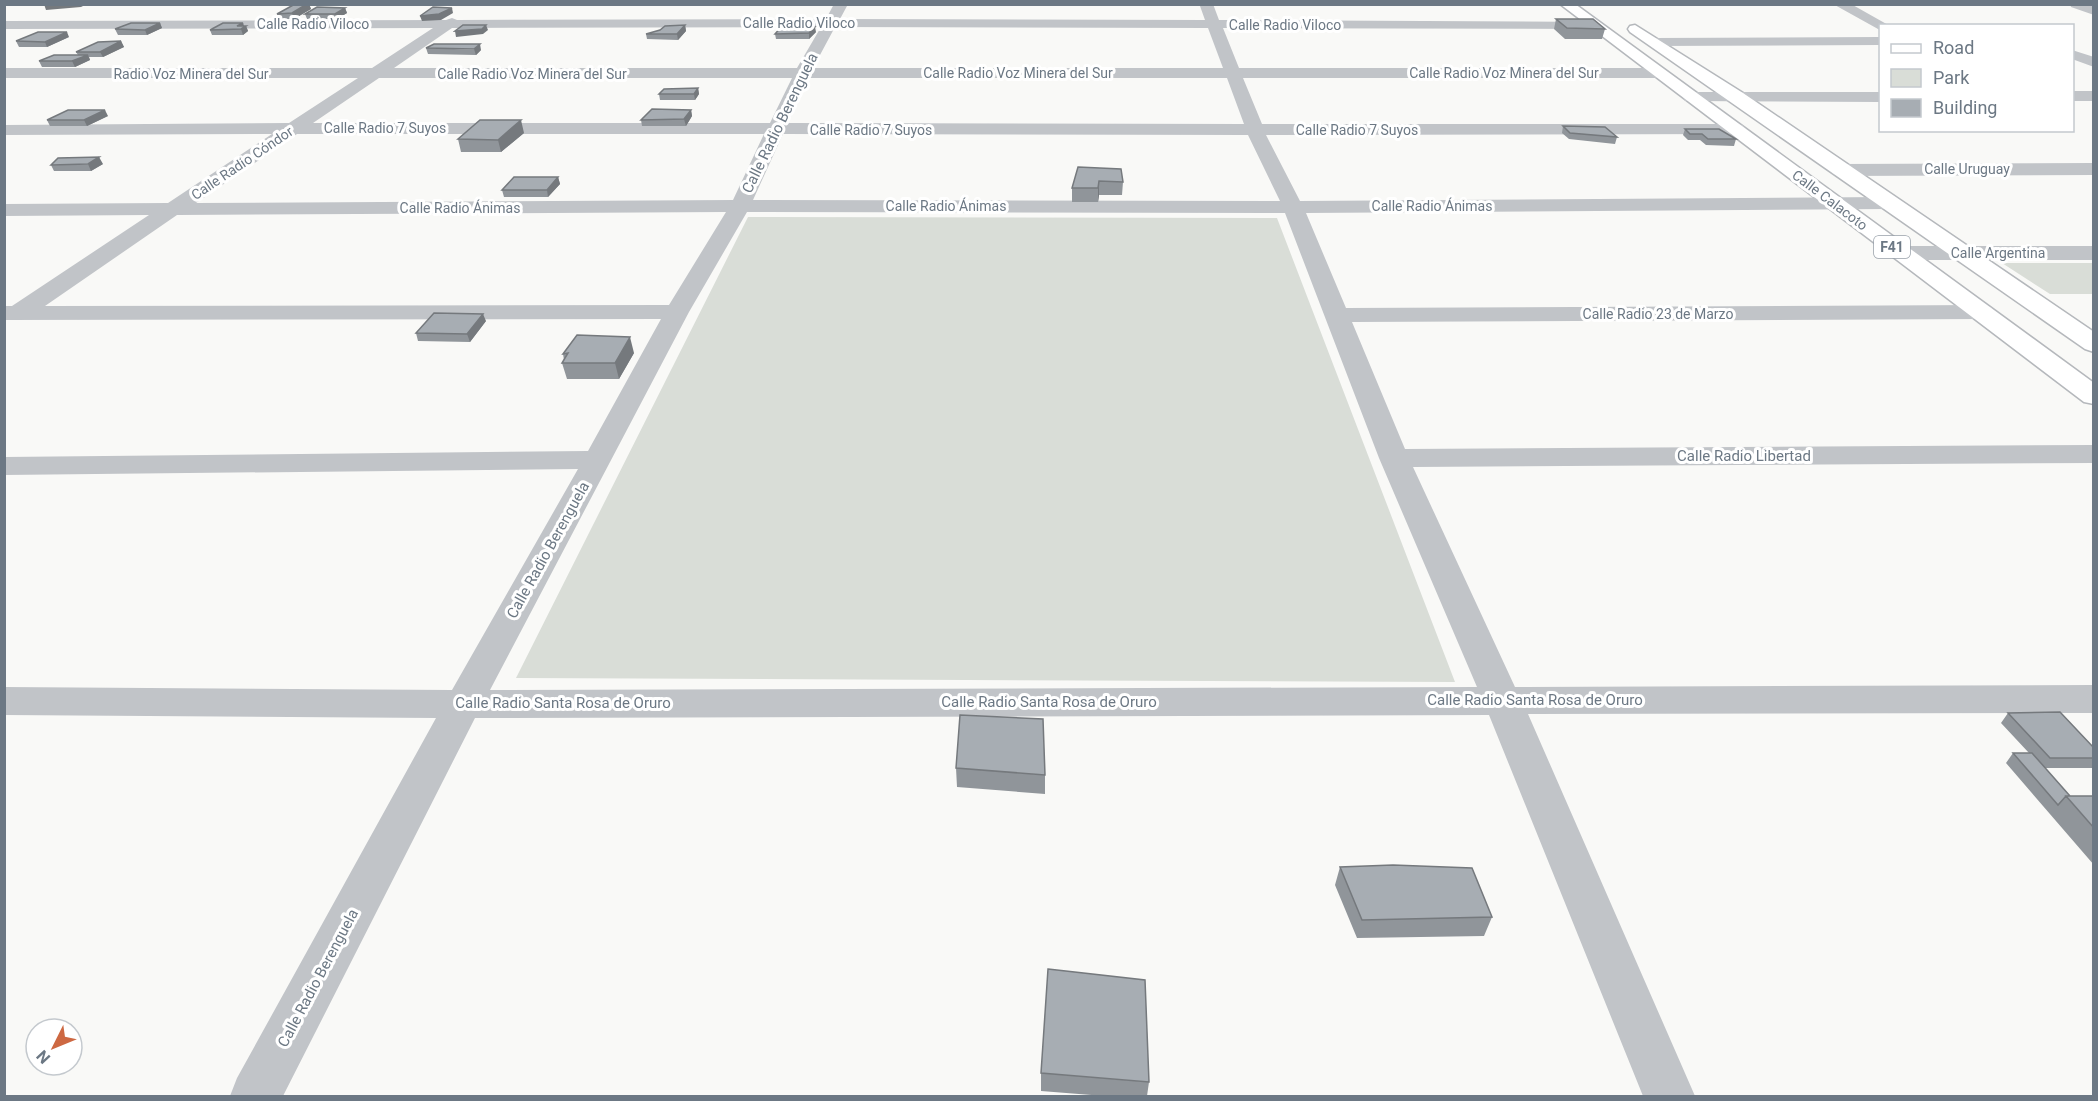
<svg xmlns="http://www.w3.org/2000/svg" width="2098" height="1101" font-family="Roboto,sans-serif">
<rect width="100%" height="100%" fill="#f9f9f7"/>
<!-- green -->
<path fill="#d9ddd7" d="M 748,217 L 1277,218 L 1455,682 L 516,678 Z
M 2002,263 L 2093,263 L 2093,294 L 2050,294 Z"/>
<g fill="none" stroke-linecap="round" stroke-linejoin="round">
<!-- major casing -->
<g stroke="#b5b8bc" stroke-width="3">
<path id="major" d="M 1560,4 L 1575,4 L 2094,383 L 2094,404 L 2084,402 Z
M 1635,25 L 1743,93 L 2094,332 L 2094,352 L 2085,349 L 1630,32 L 1628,29 L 1630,26 Z"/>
</g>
<!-- minor -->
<path fill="#c1c4c8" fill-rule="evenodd" d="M 834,4 L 847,6 L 840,19 L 1205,20 L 1200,6 L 1213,4 L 1219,20 L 1599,22 L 1601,25 L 1599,28 L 1594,29 L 1223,28 L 1239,68 L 1658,68 L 1666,73 L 1658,78 L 1243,78 L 1262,124 L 1737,124 L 1743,125 L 1746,129 L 1743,133 L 1737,134 L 1266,135 L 1300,201 L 1888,197 L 1895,199 L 1898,203 L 1895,207 L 1888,209 L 1306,213 L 1346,308 L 1982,305 L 1991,307 L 1994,312 L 1991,317 L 1982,319 L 1352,322 L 1405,449 L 2094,445 L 2094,463 L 1413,467 L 1515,687 L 2094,685 L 2094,713 L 1528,714 L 1695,1096 L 1643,1096 L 1489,715 L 475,718 L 283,1096 L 230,1096 L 237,1078 L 436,718 L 4,715 L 4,687 L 452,690 L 578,469 L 4,475 L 4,457 L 588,451 L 661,319 L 4,320 L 4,306 L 12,306 L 149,215 L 4,216 L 4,204 L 168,203 L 272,134 L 4,135 L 4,125 L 289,123 L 358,78 L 4,78 L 4,68 L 372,68 L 433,28 L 4,29 L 4,21 L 446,20 L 452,18 L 457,20 L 826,19 ZM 821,27 L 797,68 L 394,68 L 452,28 ZM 835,27 L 1208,28 L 1223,68 L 813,68 ZM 379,78 L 792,78 L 770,123 L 313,123 ZM 808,78 L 1227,78 L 1244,124 L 787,123 ZM 297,134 L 764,134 L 733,200 L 196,203 ZM 783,134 L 1248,135 L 1280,201 L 753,200 ZM 726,212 L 669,305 L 45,306 L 177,215 ZM 747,212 L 1285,213 L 1379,458 L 1477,687 L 490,690 L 689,312 Z
M 1833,4 L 1851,4 L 1890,26 L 1880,26 L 1880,30 L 1878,29 Z
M 2070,4 L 2094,6 L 2094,15 L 2071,7 Z
M 1880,37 L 1880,45 L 1654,46 L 1647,42 L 1654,38 Z
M 2072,50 L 2094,57 L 2094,67 L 2072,59 Z
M 2072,91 L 2094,91 L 2094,101 L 2072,101 Z
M 1691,92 L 1880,92 L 1880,102 L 1685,101 L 1683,97 L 1685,93 Z
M 2094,163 L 2094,175 L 1840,176 L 1833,174 L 1830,170 L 1833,166 L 1840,164 Z
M 1902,246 L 2094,246 L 2094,260 L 1902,260 L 1894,258 L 1891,253 L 1894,248 Z"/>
<!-- major -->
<use href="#major" fill="#fff" fill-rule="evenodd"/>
</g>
<!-- wall -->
<path fill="#90959a" d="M 295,4 L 309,4 L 311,9 L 294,19 L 279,19 L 277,14 Z
M 345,8 L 347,13 L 337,19 L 307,19 L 305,14 Z
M 1556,19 L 1605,29 L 1602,39 L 1565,39 L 1554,29 Z
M 160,23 L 162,28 L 147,35 L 118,35 L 115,29 Z
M 243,23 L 244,26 L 246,26 L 248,31 L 243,35 L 212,35 L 210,30 Z
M 685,25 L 686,31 L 678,40 L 647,39 L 646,34 Z
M 816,32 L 809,39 L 776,39 L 775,34 Z
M 69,37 L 47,47 L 19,47 L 16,41 Z
M 121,41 L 124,47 L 103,57 L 89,57 L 90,60 L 75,67 L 42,67 L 39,61 L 78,55 L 76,52 Z
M 426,48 L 481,50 L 476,55 L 428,54 Z
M 698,88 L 699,94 L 695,100 L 660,100 L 659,94 Z
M 691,110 L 692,116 L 686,126 L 642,126 L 641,120 Z
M 108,116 L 87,126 L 50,126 L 47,120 Z
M 1563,126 L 1617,137 L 1615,144 L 1569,139 L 1562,133 Z
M 1685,129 L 1736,139 L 1734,146 L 1706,145 L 1700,140 L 1688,140 L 1683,135 Z
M 524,133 L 501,152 L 461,152 L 458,139 Z
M 103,164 L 91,171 L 54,171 L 51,165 Z
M 1078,167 L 1123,182 L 1122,195 L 1099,195 L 1098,202 L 1072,202 L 1072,188 Z
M 558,177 L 560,184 L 548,197 L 504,197 L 502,190 Z
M 486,321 L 470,342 L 418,341 L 416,333 Z
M 634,353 L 619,379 L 567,379 L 562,363 L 564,360 L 563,354 Z
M 2008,713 L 2094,748 L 2094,768 L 2045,768 L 2070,796 L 2094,796 L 2094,865 L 2006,763 L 2013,753 L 2029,753 L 2001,723 Z
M 956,768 L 1045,775 L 1045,794 L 957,787 Z
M 1340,867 L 1492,917 L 1484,936 L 1357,938 L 1335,885 Z
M 1041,1073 L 1149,1082 L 1147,1096 L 1104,1096 L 1041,1091 Z"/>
<!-- shaded-wall -->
<path fill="#75797d" d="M 44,4 L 87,4 L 81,7 L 46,10 Z
M 307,4 L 309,4 L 311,9 L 294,19 L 292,13 Z
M 345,8 L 347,13 L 337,19 L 335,14 Z
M 452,8 L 453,13 L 441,20 L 422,21 L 420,16 Z
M 160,23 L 162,28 L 147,35 L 145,30 Z
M 243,23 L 244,27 L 246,26 L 248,31 L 243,35 L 241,29 L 237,26 Z
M 486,25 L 488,30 L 483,34 L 456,37 L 455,31 Z
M 685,25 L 686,31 L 678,40 L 677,34 Z
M 815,27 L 816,32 L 809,39 L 809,33 Z
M 67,32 L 69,37 L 47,47 L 45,42 Z
M 121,41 L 124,47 L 103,57 L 100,52 Z
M 480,44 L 481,50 L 476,55 L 474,49 Z
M 88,55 L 90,60 L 75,67 L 72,61 Z
M 698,88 L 699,94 L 695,100 L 694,94 Z
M 105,110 L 108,116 L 87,126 L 84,120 Z
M 691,110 L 692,116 L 686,126 L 684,119 Z
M 521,120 L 524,133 L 501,152 L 498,140 Z
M 99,157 L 103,164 L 91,171 L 88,164 Z
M 558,177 L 560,184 L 548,197 L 547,190 Z
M 1099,181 L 1099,195 L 1098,202 L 1098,188 Z
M 483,314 L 486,321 L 470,342 L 467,334 Z
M 630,337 L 634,353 L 619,379 L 615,363 Z"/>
<!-- building -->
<path fill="#a7adb3" stroke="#75797d" stroke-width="1.5" d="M 295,4 L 307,4 L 292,13 L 277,14 Z
M 317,7 L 345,8 L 335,14 L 305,14 Z
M 433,7 L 452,8 L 439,14 L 420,16 Z
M 1556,19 L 1593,19 L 1605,29 L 1567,28 Z
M 131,23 L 160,23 L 145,30 L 115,29 Z
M 223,23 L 243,23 L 237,26 L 246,26 L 241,29 L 210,30 Z
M 463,25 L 486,25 L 482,29 L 455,31 Z
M 685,25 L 677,34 L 646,34 L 660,30 L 665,26 Z
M 783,25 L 815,27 L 809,33 L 775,34 Z
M 38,32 L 67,32 L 45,42 L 16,41 Z
M 121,41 L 100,52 L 76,52 L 98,42 Z
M 434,44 L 480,44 L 474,49 L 426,48 Z
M 54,55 L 88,55 L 72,61 L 39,61 Z
M 698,88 L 694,94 L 659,94 L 664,89 Z
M 652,109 L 691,110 L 684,119 L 641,120 Z
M 68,110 L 105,110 L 84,120 L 47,120 Z
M 480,120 L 521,120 L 498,140 L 458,139 Z
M 1563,126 L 1605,127 L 1617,137 L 1570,133 Z
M 1685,129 L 1719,129 L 1736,139 L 1708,139 L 1702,134 L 1690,134 Z
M 99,157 L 88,164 L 51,165 L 58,158 Z
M 1078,167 L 1121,169 L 1123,182 L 1099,181 L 1098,188 L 1072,188 Z
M 514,177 L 558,177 L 547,190 L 502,190 Z
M 434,313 L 483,314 L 467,334 L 416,333 Z
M 577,335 L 630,337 L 615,363 L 562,363 L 568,353 L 563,354 Z
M 2060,712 L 2094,748 L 2094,758 L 2050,758 L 2008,713 Z
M 960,715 L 1043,719 L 1045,775 L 956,768 Z
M 2013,753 L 2032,753 L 2070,796 L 2066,796 L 2058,805 Z
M 2066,796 L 2094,796 L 2094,828 Z
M 1393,865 L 1472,868 L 1492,917 L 1362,920 L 1340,867 Z
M 1048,969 L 1145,980 L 1149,1082 L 1041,1073 Z"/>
<g text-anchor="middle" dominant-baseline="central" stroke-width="6" stroke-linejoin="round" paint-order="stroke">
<!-- far-street labels -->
<g font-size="14" fill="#6c7884" stroke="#fff">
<text x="799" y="23">Calle Radio Viloco</text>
<text x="313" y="24">Calle Radio Viloco</text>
<text x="1285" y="25">Calle Radio Viloco</text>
<text x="1018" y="73">Calle Radio Voz Minera del Sur</text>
<text x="1504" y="73">Calle Radio Voz Minera del Sur</text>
<text x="191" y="74">Radio Voz Minera del Sur</text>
<text x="532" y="74">Calle Radio Voz Minera del Sur</text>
<text x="385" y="128">Calle Radio 7 Suyos</text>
<text x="871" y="130">Calle Radio 7 Suyos</text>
<text x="1357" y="130">Calle Radio 7 Suyos</text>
<text transform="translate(242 163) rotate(-34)">Calle Radio Cóndor</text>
<text x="1967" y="169">Calle Uruguay</text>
<text transform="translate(1830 200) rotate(37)">Calle Calacoto</text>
<text x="946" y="206">Calle Radio Ánimas</text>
<text x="1432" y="206">Calle Radio Ánimas</text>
<text x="460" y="208">Calle Radio Ánimas</text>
<text x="1998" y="253">Calle Argentina</text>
<text x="1658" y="314">Calle Radio 23 de Marzo</text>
</g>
<!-- shield labels -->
<rect fill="#fff" stroke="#98a0a9" stroke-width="1.5" x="1874" y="236" width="36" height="22" rx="4.5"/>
<g font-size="14" font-weight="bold" fill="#6c7884">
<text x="1892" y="247">F41</text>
</g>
<!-- street labels -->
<g font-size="15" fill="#6c7884" stroke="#fff">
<text transform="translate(780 123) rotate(-64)">Calle Radio Berenguela</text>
<text x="1744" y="456">Calle Radio Libertad</text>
<text transform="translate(548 550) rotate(-61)">Calle Radio Berenguela</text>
<text x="1535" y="700">Calle Radio Santa Rosa de Oruro</text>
<text x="1049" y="702">Calle Radio Santa Rosa de Oruro</text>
<text x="563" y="703">Calle Radio Santa Rosa de Oruro</text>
<text transform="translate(318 978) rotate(-62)">Calle Radio Berenguela</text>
</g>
</g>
<!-- border -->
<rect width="2098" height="1101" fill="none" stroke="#6c7884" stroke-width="12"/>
<!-- legend -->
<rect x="1879" y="24" width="195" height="108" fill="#ffffff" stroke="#c4c9ce" stroke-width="1.5"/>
<rect x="1891" y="44" width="30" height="9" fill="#ffffff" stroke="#c4c9ce" stroke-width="1.5"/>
<text x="1933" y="54" font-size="18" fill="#6c7884">Road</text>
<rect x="1891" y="69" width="30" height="18" fill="#d9ddd7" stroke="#c4c9ce" stroke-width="1.5"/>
<text x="1933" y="84" font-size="18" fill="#6c7884">Park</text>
<rect x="1891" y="99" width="30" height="18" fill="#a7adb3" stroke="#c4c9ce" stroke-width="1.5"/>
<text x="1933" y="114" font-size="18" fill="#6c7884">Building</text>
<!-- north arrow -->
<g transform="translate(54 1047) rotate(227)"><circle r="28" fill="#ffffff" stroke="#c4c9ce" stroke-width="1.5"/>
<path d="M0-4.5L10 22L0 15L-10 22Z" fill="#cd6842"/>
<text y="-9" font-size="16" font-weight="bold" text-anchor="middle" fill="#6c7884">N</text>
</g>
</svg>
